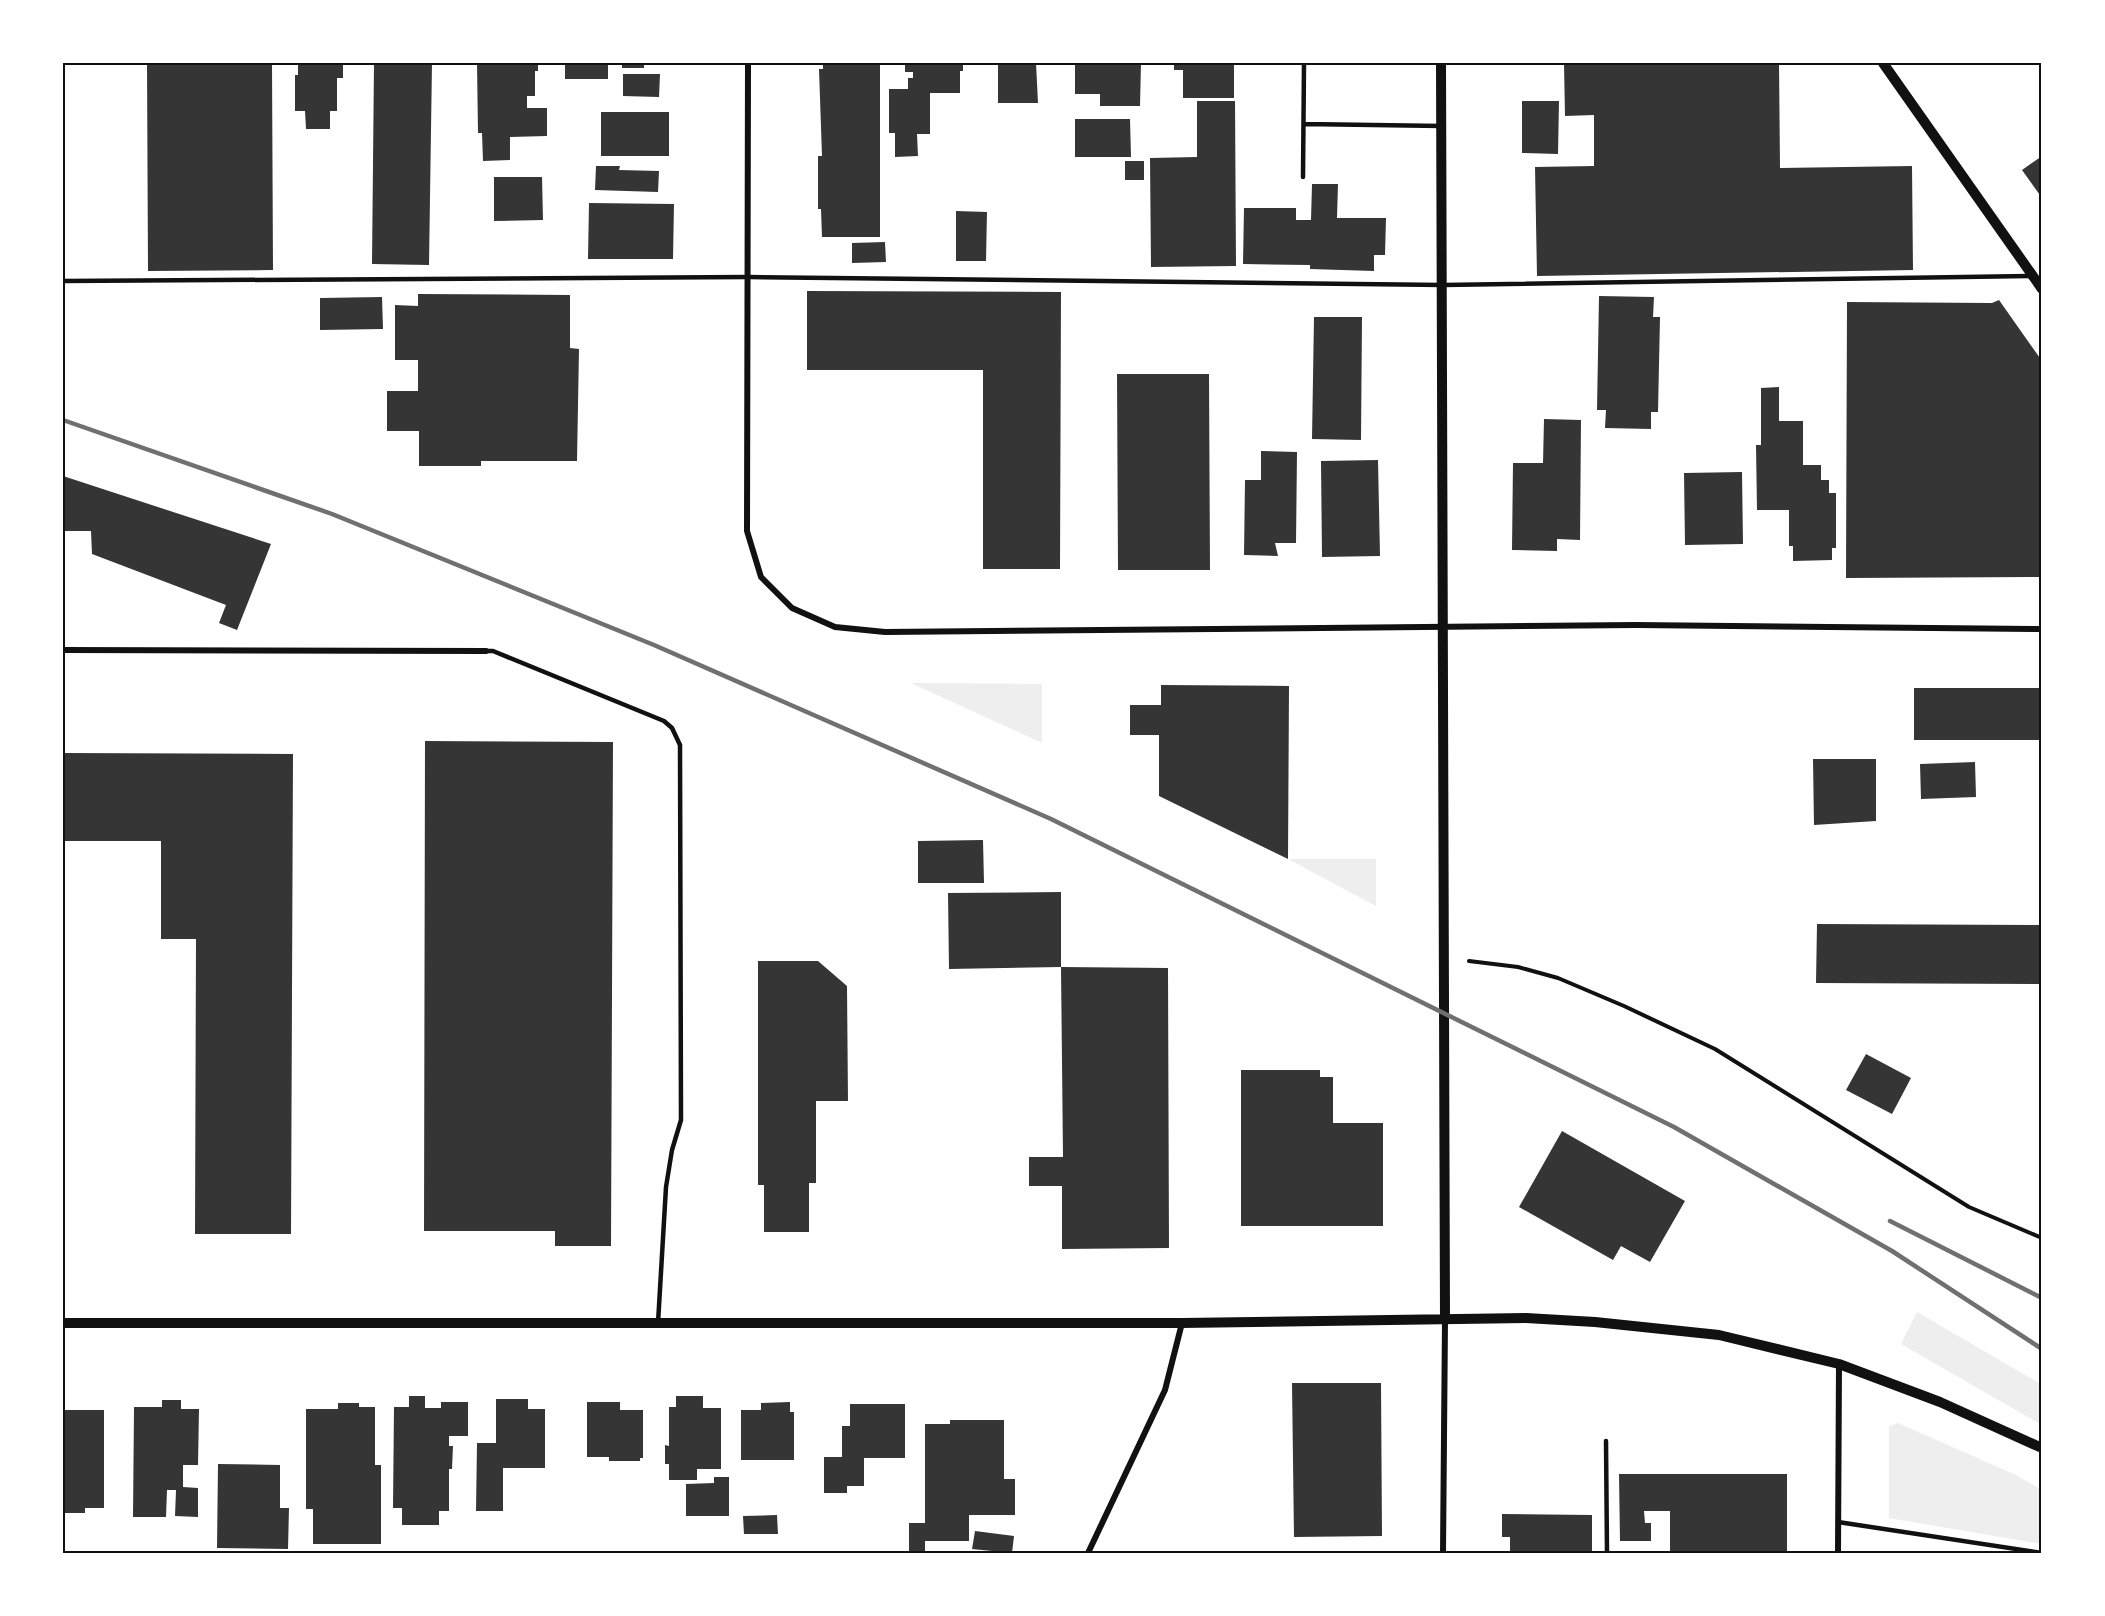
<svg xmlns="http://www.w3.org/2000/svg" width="2105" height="1616" font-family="'Titillium Web',sans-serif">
<rect width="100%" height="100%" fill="#fff"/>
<!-- green -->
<path fill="#eee" d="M 911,683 L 1042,684 L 1042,743 Z
M 1288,859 L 1376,859 L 1376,906 Z
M 1917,1312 L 2042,1385 L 2042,1425 L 1901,1344 Z
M 1898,1423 L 2016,1475 L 2042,1490 L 2042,1544 L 1889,1518 L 1889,1426 Z"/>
<!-- building -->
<path fill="#353535" d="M 147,63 L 272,63 L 273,270 L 148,271 Z
M 298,63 L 343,63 L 343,78 L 337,78 L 337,111 L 330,111 L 330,129 L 306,129 L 305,111 L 295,111 L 295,75 L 298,75 Z
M 374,63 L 432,63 L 429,265 L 372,264 Z
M 477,63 L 538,63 L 538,71 L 535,71 L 535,96 L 527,96 L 527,108 L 547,108 L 547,136 L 510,137 L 510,160 L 483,161 L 482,133 L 478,133 Z
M 565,63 L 608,63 L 608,79 L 565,79 Z
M 622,63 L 644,63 L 644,68 L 622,68 Z
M 823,63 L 880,63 L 880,237 L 822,237 L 821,209 L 818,209 L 818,156 L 822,156 L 819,69 L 823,69 Z
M 905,63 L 963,63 L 963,71 L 960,71 L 960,93 L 930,93 L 930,134 L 917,134 L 918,156 L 895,157 L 895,133 L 889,133 L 889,89 L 908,89 L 908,78 L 913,78 L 913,72 L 905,72 Z
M 998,63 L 1036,63 L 1038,103 L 998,103 Z
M 1075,63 L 1141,63 L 1140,106 L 1100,106 L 1100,94 L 1075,94 Z
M 1174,63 L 1234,63 L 1234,98 L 1183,98 L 1183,70 L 1174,70 Z
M 1564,63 L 1779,63 L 1780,168 L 1912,166 L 1913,270 L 1537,276 L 1535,167 L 1594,166 L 1594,115 L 1565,116 Z
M 623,74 L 660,74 L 659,97 L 623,96 Z
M 1197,101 L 1235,101 L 1236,266 L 1151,267 L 1150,158 L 1197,157 Z
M 1522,101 L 1559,101 L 1558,154 L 1522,153 Z
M 601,112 L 669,112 L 669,156 L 601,156 Z
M 1075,119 L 1130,119 L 1131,157 L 1075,157 Z
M 2042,156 L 2042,198 L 2022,170 Z
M 1125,161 L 1144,161 L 1144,180 L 1125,180 Z
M 596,166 L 620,166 L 619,170 L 659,171 L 658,192 L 595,190 Z
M 494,177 L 542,177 L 543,220 L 494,221 Z
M 1312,184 L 1338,184 L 1337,218 L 1386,218 L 1385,255 L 1374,255 L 1374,271 L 1310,269 L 1310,265 L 1243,264 L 1244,208 L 1296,208 L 1296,220 L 1311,220 Z
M 589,203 L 674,204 L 673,259 L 588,259 Z
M 956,211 L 987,212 L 986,261 L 956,261 Z
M 885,242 L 886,262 L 852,263 L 852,243 Z
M 807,291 L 1061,292 L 1060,569 L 983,569 L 983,370 L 807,370 Z
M 418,294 L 570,295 L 570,348 L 579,349 L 577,461 L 481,461 L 481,466 L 419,466 L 419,431 L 387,431 L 387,391 L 418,391 L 418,360 L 395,360 L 395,305 L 418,306 Z
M 1599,296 L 1654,297 L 1653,317 L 1660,317 L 1658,412 L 1651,412 L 1651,429 L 1605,428 L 1606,410 L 1597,410 Z
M 382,297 L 383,329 L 320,330 L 320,298 Z
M 1999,300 L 2042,361 L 2042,577 L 1846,578 L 1847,302 L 1992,303 Z
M 1314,317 L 1362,317 L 1361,440 L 1312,439 Z
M 1117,374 L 1209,374 L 1210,570 L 1118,570 Z
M 1779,387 L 1779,421 L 1803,421 L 1803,465 L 1821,465 L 1821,480 L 1829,480 L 1829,493 L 1836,493 L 1836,548 L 1832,548 L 1832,560 L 1793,561 L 1793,546 L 1789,546 L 1789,510 L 1757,510 L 1756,445 L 1761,445 L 1761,388 Z
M 1544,419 L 1581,420 L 1580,540 L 1557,539 L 1557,551 L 1512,550 L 1513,463 L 1543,463 Z
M 1261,451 L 1297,452 L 1296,543 L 1275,543 L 1278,556 L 1244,555 L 1245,480 L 1261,480 Z
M 1378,460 L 1380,556 L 1322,557 L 1321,461 Z
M 1742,472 L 1743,544 L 1685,545 L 1684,473 Z
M 63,476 L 271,544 L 237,630 L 219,623 L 226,605 L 92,554 L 91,531 L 63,531 Z
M 1161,685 L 1289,686 L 1288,859 L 1159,796 L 1159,735 L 1130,735 L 1130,705 L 1161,705 Z
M 1914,688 L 2042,688 L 2042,740 L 1914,740 Z
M 425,741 L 613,742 L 611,1246 L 555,1246 L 555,1231 L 424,1231 Z
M 63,753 L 293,754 L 291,1234 L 195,1234 L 196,939 L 161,939 L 161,841 L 63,841 Z
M 1813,759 L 1876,759 L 1876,821 L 1814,825 Z
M 1975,762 L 1976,797 L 1921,799 L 1920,764 Z
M 983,840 L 984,883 L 918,883 L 918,841 Z
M 1061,892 L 1061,967 L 949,969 L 948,893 Z
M 1817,924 L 2042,925 L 2042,984 L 1816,983 Z
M 758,961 L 818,961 L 847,986 L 848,1101 L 816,1101 L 816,1183 L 809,1183 L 809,1232 L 764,1232 L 764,1185 L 758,1185 Z
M 1061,967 L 1168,968 L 1169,1248 L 1062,1249 L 1062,1186 L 1029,1186 L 1029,1157 L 1063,1157 Z
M 1866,1054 L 1911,1078 L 1892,1114 L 1846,1090 Z
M 1241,1070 L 1320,1070 L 1320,1077 L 1333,1077 L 1333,1123 L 1383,1123 L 1383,1226 L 1241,1226 Z
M 1562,1131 L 1685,1201 L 1650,1262 L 1621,1246 L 1613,1260 L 1519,1207 Z
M 1292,1383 L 1381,1383 L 1382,1536 L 1294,1537 Z
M 409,1396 L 425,1396 L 425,1408 L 441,1408 L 441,1402 L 468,1402 L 468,1436 L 449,1436 L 449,1446 L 453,1446 L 452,1469 L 449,1469 L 449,1511 L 439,1511 L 439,1525 L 402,1525 L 402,1508 L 393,1508 L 394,1407 L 409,1407 Z
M 676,1396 L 703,1396 L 703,1408 L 721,1408 L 721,1469 L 697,1469 L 697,1480 L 669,1480 L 669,1464 L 665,1464 L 665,1445 L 669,1446 L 669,1407 L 676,1407 Z
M 496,1399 L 528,1399 L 528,1409 L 545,1409 L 545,1468 L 503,1468 L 503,1511 L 476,1511 L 477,1443 L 496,1443 Z
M 162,1400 L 181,1400 L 181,1409 L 199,1409 L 198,1465 L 183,1465 L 183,1487 L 198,1488 L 198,1517 L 175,1516 L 176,1490 L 167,1490 L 166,1517 L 133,1517 L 134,1407 L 162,1407 Z
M 587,1402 L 620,1402 L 620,1410 L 643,1410 L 643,1458 L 640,1458 L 640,1461 L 609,1461 L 609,1457 L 587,1457 Z
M 790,1402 L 790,1412 L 794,1412 L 794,1460 L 741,1460 L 741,1410 L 761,1410 L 761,1403 Z
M 338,1403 L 359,1403 L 359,1407 L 375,1407 L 375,1465 L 381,1465 L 381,1544 L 313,1544 L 313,1509 L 306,1509 L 306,1409 L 338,1409 Z
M 850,1404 L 905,1404 L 905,1458 L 864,1458 L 864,1486 L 847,1486 L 847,1493 L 824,1493 L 824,1457 L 842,1457 L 842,1426 L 850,1426 Z
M 63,1410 L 104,1410 L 104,1508 L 85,1508 L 85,1513 L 63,1513 Z
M 950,1420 L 1004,1420 L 1004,1479 L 1015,1479 L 1015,1515 L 969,1515 L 969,1541 L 925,1541 L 925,1553 L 909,1553 L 909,1523 L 925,1523 L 925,1424 L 950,1424 Z
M 218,1464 L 280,1465 L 280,1508 L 289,1508 L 288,1549 L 217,1548 Z
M 1619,1474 L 1787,1474 L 1787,1553 L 1670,1553 L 1670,1511 L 1644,1511 L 1645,1523 L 1651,1523 L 1651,1541 L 1620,1541 Z
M 714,1477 L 729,1477 L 729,1516 L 686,1516 L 686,1484 L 714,1483 Z
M 1502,1514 L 1592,1515 L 1592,1553 L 1510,1553 L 1510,1537 L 1502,1537 Z
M 777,1515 L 778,1534 L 744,1534 L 743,1516 Z
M 975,1531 L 1014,1536 L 1012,1553 L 972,1549 Z"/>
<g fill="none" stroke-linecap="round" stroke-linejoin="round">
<!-- path -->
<path stroke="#111" stroke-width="4" d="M 1469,961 L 1518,967 L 1558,978 L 1624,1006 L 1715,1049 L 1969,1207 L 2042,1238"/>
<!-- service -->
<path stroke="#111" stroke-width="4.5" d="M 1304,124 L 1442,126
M 1303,177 L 1304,63
M 63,281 L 748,277 L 1443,285 L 2030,276
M 486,651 L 493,651 L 664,721 L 672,728 L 680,745 L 681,1120 L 672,1150 L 666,1187 L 658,1323
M 1606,1441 L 1607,1553
M 1838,1522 L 2042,1553"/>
<!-- minor -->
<path stroke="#111" stroke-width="6" d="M 748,63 L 747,531 L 761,577 L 792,608 L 835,627 L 885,632 L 1636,625 L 2042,629
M 63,650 L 486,651
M 1088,1553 L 1165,1390 L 1182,1323
M 1443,1553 L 1445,1320
M 1838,1553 L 1839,1364"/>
<!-- tertiary -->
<path stroke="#111" stroke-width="10" d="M 1441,63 L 1445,1320
M 1883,63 L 2042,289
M 63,1323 L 1182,1323 L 1526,1318 L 1595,1322 L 1719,1335 L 1839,1364 L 1940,1402 L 2042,1448"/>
<!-- rail -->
<path stroke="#707070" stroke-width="4.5" d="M 63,420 L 332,514 L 654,645 L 1051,819 L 1674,1127 L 1892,1251 L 2042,1349
M 1890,1221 L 2042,1298"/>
</g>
<!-- border -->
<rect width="2105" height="1616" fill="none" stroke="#ffffff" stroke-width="129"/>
<rect x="64" y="64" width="1976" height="1488" fill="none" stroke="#111" stroke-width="2"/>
</svg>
